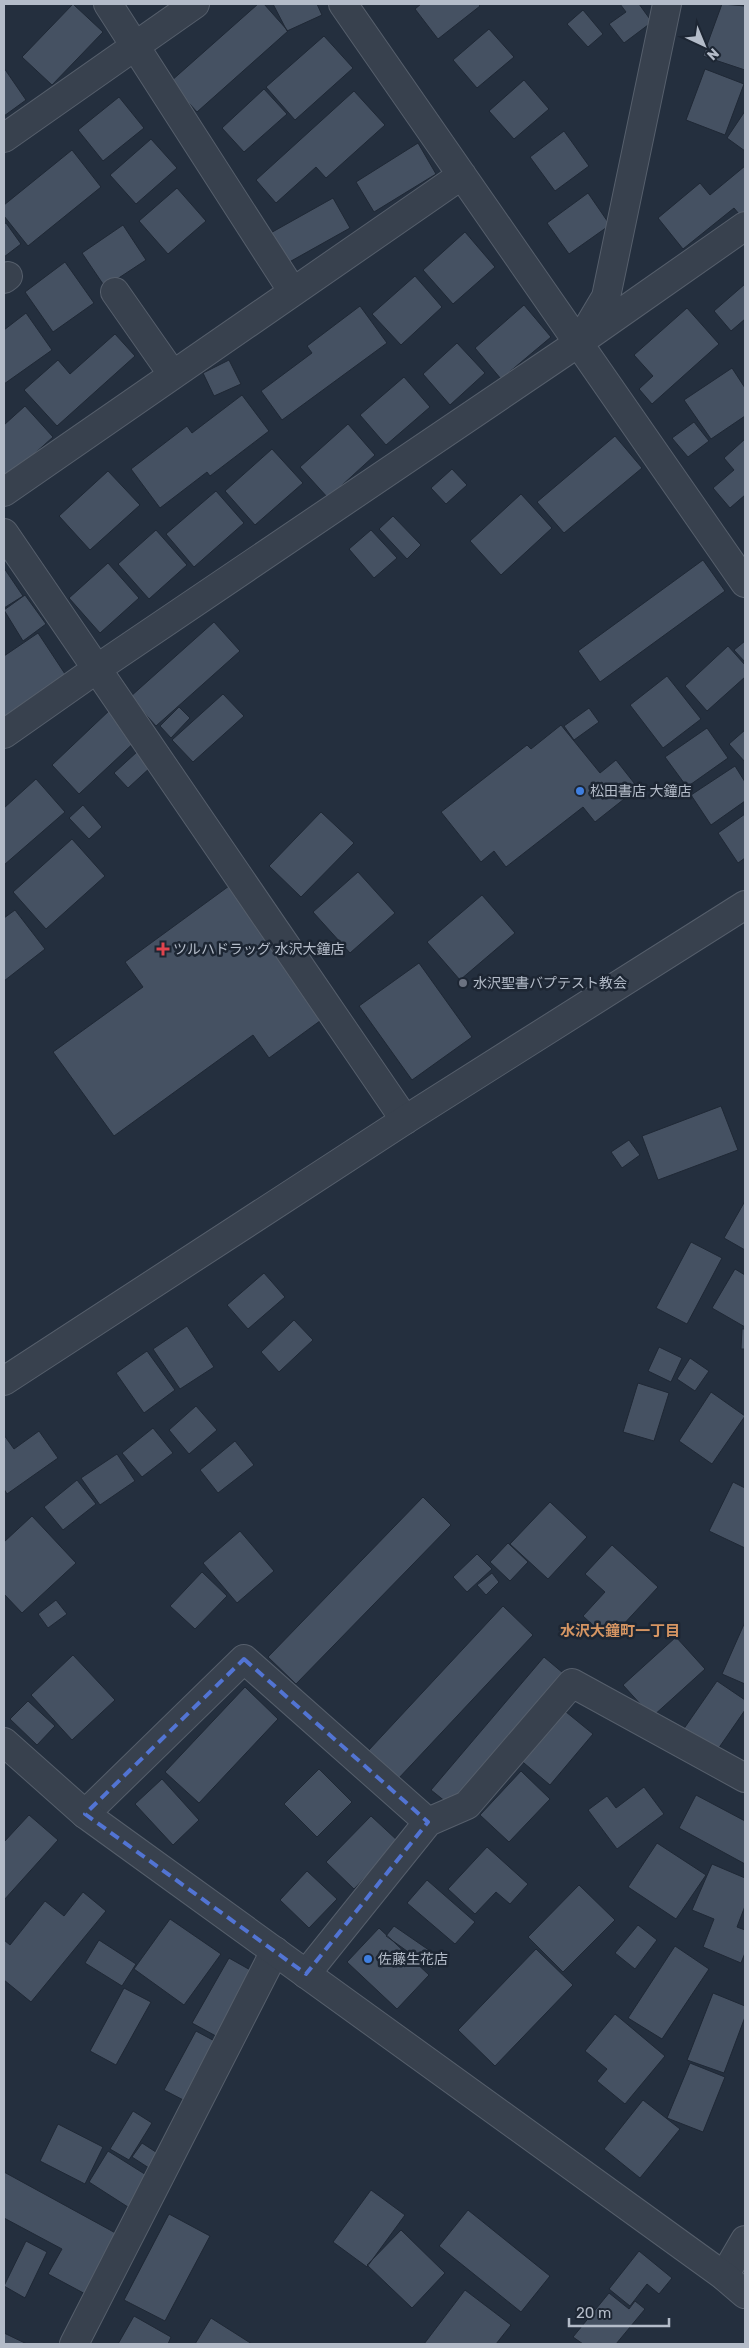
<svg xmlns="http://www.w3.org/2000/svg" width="749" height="2348" font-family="Rubik,'Noto Sans JP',sans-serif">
<rect width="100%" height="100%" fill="#242f3e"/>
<!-- building -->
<path fill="#455162" stroke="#1f2835" d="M 73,4 L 103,32 L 52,85 L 22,57 Z
M 258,4 L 264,4 L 288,31 L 197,112 L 170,82 Z
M 273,4 L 317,4 L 322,15 L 287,31 Z
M 421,4 L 478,4 L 480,6 L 438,39 L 415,9 Z
M 620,4 L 639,4 L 652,22 L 624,43 L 609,24 L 626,12 Z
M 722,4 L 745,6 L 745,70 L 703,56 Z
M 583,10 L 603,34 L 588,47 L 567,24 Z
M 489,29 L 514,57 L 477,88 L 453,60 Z
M 324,36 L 353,68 L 295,120 L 266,87 Z
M 4,68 L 26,100 L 4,116 Z
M 705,69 L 744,84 L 725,135 L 686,120 Z
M 524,80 L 549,109 L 514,139 L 489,111 Z
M 264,89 L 287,114 L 244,152 L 222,128 Z
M 354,91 L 385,125 L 326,178 L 316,167 L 276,203 L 256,180 Z
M 119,97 L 144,128 L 103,161 L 78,130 Z
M 745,111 L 745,151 L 727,138 Z
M 564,131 L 589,166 L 555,191 L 530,157 Z
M 151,139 L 177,168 L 136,204 L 110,175 Z
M 418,143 L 436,174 L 374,212 L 356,182 Z
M 72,150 L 101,187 L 28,246 L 4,216 L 4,205 Z
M 745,166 L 745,218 L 744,220 L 734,208 L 683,249 L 658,218 L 700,183 L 710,195 Z
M 177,188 L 206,221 L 168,254 L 139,221 Z
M 588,193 L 610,225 L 569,254 L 547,223 Z
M 333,198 L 350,228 L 284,265 L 267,235 Z
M 6,223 L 21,244 L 4,257 L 4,224 Z
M 123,225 L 146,260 L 105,287 L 82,253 Z
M 465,232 L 495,267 L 453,304 L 423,270 Z
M 65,262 L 94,303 L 53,332 L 25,292 Z
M 415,276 L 442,307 L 401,345 L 372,314 Z
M 745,284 L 745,319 L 731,331 L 714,311 Z
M 524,305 L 551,337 L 501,379 L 475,348 Z
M 360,306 L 387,343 L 282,420 L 261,391 L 312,353 L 307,346 Z
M 687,308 L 719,344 L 652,404 L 639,389 L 653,376 L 634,355 Z
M 26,313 L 52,350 L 4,384 L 4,330 Z
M 115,334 L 135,356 L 57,426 L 24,390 L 58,360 L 70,374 Z
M 457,343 L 485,373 L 450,405 L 423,374 Z
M 229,360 L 241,384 L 214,396 L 203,373 Z
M 732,368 L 745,388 L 745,416 L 711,439 L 684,400 Z
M 404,377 L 430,407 L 386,445 L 360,415 Z
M 242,395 L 269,431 L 210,476 L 207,472 L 160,508 L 131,469 L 187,426 L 192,433 Z
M 25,406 L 53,437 L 4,481 L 4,425 Z
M 694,422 L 709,441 L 688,457 L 672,438 Z
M 348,424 L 375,455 L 328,498 L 300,467 Z
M 615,436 L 642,468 L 564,533 L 537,502 Z
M 745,439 L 745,495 L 730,508 L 713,488 L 734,470 L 724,458 Z
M 272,449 L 303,483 L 255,525 L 225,491 Z
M 452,469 L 467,485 L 446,504 L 431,488 Z
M 108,471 L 140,505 L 90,550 L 59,516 Z
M 216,491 L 244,523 L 194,567 L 166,534 Z
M 521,494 L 552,528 L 501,575 L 470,541 Z
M 393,516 L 421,545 L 407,559 L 379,529 Z
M 156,530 L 187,565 L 149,599 L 118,564 Z
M 371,530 L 397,558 L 374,578 L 349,549 Z
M 703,560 L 725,591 L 600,682 L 578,651 Z
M 108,563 L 139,598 L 100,633 L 69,598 Z
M 4,568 L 23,596 L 4,608 Z
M 25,595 L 46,624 L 23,641 L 4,610 Z
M 214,622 L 240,651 L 156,726 L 130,697 Z
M 38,633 L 69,680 L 4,724 L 4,656 Z
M 745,641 L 745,662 L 734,650 Z
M 728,646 L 745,665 L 745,677 L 707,711 L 685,686 Z
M 667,676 L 701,719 L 663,748 L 630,705 Z
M 223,694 L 244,716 L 193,762 L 172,740 Z
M 179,707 L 190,718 L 171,738 L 160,726 Z
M 112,708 L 139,738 L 79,794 L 52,765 Z
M 589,708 L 599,722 L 574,740 L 564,726 Z
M 561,725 L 600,773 L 616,760 L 638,788 L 595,822 L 583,807 L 506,867 L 494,851 L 481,862 L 441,812 L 527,745 L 531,749 Z
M 707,728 L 728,758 L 687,787 L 665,757 Z
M 745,730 L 745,762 L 729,744 Z
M 138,751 L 152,766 L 128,788 L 114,773 Z
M 735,766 L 745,782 L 745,801 L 711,825 L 691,795 Z
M 36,779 L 65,812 L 4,865 L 4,808 Z
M 83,805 L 102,827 L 89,839 L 69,818 Z
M 321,812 L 354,843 L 301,897 L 269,866 Z
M 745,814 L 745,858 L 738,863 L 718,833 Z
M 72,839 L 105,876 L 46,929 L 13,892 Z
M 358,872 L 395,913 L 350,953 L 313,912 Z
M 229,886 L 324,1018 L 269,1058 L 253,1035 L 114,1136 L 53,1052 L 143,987 L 125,962 Z
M 482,895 L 515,933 L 460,980 L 427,942 Z
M 15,910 L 45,949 L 4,981 L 4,918 Z
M 419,963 L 472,1037 L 412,1080 L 359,1006 Z
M 721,1106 L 738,1150 L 658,1180 L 642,1136 Z
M 629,1140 L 640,1155 L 622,1168 L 611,1152 Z
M 745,1201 L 745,1250 L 724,1238 Z
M 691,1242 L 722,1258 L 687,1324 L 656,1308 Z
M 735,1269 L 745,1275 L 745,1327 L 712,1308 Z
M 264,1273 L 285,1297 L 248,1329 L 227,1305 Z
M 294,1320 L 313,1340 L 279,1372 L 261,1352 Z
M 187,1326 L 214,1367 L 180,1389 L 153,1349 Z
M 742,1329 L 745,1329 L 745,1349 L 741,1349 Z
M 659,1347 L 682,1358 L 671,1382 L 648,1371 Z
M 147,1351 L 175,1390 L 144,1413 L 116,1373 Z
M 690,1358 L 709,1371 L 695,1391 L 677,1379 Z
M 638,1383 L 669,1393 L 654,1441 L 623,1432 Z
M 711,1392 L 745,1416 L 712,1464 L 679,1441 Z
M 196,1406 L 217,1430 L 189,1454 L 169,1430 Z
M 153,1428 L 173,1453 L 142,1477 L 122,1453 Z
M 39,1431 L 58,1458 L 7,1494 L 4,1489 L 4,1435 L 14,1449 Z
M 235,1441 L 254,1465 L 218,1493 L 200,1470 Z
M 117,1454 L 135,1481 L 100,1505 L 81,1478 Z
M 77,1480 L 96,1504 L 63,1530 L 44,1507 Z
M 733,1482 L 745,1488 L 745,1548 L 709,1531 Z
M 423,1497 L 451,1525 L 296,1684 L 268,1657 Z
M 550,1502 L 587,1537 L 548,1579 L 510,1544 Z
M 32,1516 L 76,1563 L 22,1613 L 4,1594 L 4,1542 Z
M 240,1531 L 274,1571 L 237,1603 L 203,1563 Z
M 508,1543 L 528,1562 L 510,1581 L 490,1562 Z
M 612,1545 L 658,1587 L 609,1640 L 583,1616 L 605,1592 L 585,1574 Z
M 477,1554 L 492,1569 L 467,1592 L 453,1577 Z
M 202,1572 L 227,1596 L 195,1629 L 170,1606 Z
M 492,1573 L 499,1582 L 486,1595 L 477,1585 Z
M 56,1600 L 67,1614 L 48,1628 L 38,1614 Z
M 503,1606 L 533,1635 L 398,1779 L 368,1751 Z
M 745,1622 L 745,1684 L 722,1674 Z
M 676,1637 L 705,1669 L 652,1717 L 623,1685 Z
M 73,1655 L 115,1700 L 72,1740 L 31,1695 Z
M 544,1657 L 563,1673 L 451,1806 L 431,1790 Z
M 717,1681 L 745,1700 L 745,1710 L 716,1752 L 683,1730 Z
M 245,1687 L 278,1719 L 199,1803 L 165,1772 Z
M 28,1701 L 55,1726 L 37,1745 L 10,1719 Z
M 560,1707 L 593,1734 L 550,1785 L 518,1758 Z
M 319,1769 L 352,1802 L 317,1837 L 284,1804 Z
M 521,1771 L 550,1799 L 509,1842 L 480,1815 Z
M 162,1779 L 199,1820 L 173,1845 L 135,1804 Z
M 644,1787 L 664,1814 L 617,1849 L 588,1810 L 607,1796 L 616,1808 Z
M 696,1795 L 745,1821 L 745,1864 L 679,1828 Z
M 29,1815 L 58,1840 L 4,1900 L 4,1842 Z
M 371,1816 L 399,1842 L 354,1889 L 326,1862 Z
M 657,1843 L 706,1875 L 676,1919 L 628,1887 Z
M 487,1847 L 528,1884 L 510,1904 L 496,1892 L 475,1914 L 448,1889 Z
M 712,1864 L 745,1878 L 745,1906 L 737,1927 L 745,1930 L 745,1953 L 741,1963 L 703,1947 L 714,1919 L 692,1910 Z
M 307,1871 L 337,1899 L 309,1928 L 280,1900 Z
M 427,1880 L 475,1922 L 455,1944 L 407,1903 Z
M 579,1885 L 615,1920 L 563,1972 L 528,1937 Z
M 83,1892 L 106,1911 L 31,2002 L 4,1980 L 4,1940 L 10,1945 L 45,1901 L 64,1916 Z
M 170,1919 L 221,1954 L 184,2005 L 134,1969 Z
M 638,1925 L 657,1940 L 635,1969 L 615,1953 Z
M 394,1926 L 439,1957 L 432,1969 L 386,1936 Z
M 379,1928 L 429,1975 L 397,2009 L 347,1962 Z
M 99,1940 L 136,1964 L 122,1986 L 85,1963 Z
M 675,1946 L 709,1969 L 662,2039 L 628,2018 Z
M 536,1949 L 573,1985 L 495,2066 L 458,2030 Z
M 229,1958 L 261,1976 L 225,2041 L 192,2023 Z
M 124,1988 L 151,2002 L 116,2065 L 90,2051 Z
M 713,1993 L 745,2006 L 745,2017 L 724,2073 L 687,2060 Z
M 615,2014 L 665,2056 L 625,2104 L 597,2081 L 607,2069 L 585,2051 Z
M 196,2031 L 222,2045 L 191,2104 L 164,2090 Z
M 690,2063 L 725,2077 L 703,2132 L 667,2118 Z
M 643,2100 L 680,2129 L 640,2178 L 604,2149 Z
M 133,2111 L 152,2123 L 129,2160 L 110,2149 Z
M 58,2124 L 103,2147 L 85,2184 L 40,2161 Z
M 142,2143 L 162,2156 L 152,2170 L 132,2157 Z
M 108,2151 L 151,2178 L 131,2209 L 89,2182 Z
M 4,2172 L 121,2236 L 89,2296 L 48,2274 L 62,2249 L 4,2218 Z
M 371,2190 L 405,2215 L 367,2267 L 333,2242 Z
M 468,2210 L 550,2276 L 521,2312 L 439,2246 Z
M 169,2214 L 210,2236 L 165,2321 L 124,2300 Z
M 401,2230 L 445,2273 L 412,2308 L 367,2265 Z
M 26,2241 L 47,2252 L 25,2298 L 4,2286 Z
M 639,2251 L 672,2278 L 659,2294 L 647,2284 L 630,2306 L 609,2289 Z
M 465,2290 L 511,2325 L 496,2344 L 424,2344 Z
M 609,2293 L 629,2309 L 635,2301 L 645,2309 L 616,2344 L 583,2344 L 573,2337 Z
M 134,2316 L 171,2337 L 168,2344 L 118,2344 Z
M 211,2318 L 252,2344 L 195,2344 Z
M 4,2333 L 27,2344 L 4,2344 Z"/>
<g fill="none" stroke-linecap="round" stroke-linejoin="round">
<!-- minor casing -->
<g stroke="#565f6c" stroke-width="30">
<path id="minor" d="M 108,4 L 293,292
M 343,4 L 745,583
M 4,138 L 195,4
M 4,279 L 8,276
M 115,292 L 173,375
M 584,334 L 606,297 L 667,4
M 4,492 L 462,175
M 4,533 L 405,1120
M 4,734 L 98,668 L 578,343 L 745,226
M 85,1814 L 244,1659 L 428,1822 L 467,1805 L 572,1683 L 745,1778
M 306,1974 L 428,1822
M 724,2276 L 745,2240
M 74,2344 L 275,1951"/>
</g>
<!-- tertiary casing -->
<g stroke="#565f6c" stroke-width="30">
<path id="tertiary" d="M 4,1381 L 405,1120 L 745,905
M 4,1742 L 85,1814 L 724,2276 L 745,2294"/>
</g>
<!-- minor -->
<use href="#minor" stroke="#38414e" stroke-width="28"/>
<!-- tertiary -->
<use href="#tertiary" stroke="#38414e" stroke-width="28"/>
</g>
<!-- marked area -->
<path fill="none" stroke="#5274d3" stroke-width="4" stroke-dasharray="10 6" stroke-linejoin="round" d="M 244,1659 L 428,1822 L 306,1974 L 85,1814 Z"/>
<!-- markers -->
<g fill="#3f7fe0" stroke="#1d2633" stroke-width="2">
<circle cx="580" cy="791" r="5"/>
<circle cx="368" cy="1959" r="5"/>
</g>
<path fill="#e0444e" stroke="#1d2633" stroke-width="2" d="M160.5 941.5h5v5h5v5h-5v5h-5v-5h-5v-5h5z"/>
<circle fill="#6b7280" stroke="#1d2633" stroke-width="2" cx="463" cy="983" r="5"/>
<g text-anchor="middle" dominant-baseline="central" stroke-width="5" stroke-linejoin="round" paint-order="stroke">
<!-- poi labels -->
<g font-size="14" fill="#b4bcc9" stroke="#1d2633" text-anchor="start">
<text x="590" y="791">松田書店 大鐘店</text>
<text x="173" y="949">ツルハドラッグ 水沢大鐘店</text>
<text x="473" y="983">水沢聖書バプテスト教会</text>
<text x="378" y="1959">佐藤生花店</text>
</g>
<!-- neighbourhood labels -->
<g font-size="15" font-weight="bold" fill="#d59563" stroke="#1d2633">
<text x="620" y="1631">水沢大鐘町一丁目</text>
</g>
</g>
<!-- border -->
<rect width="749" height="2348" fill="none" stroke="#b4bcc9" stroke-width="10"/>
<!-- north arrow -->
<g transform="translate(704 45) rotate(136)" stroke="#1d2633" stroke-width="4" paint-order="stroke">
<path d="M0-4L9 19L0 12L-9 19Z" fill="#b4bcc9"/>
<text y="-8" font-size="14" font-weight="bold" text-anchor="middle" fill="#b4bcc9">N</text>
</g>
<!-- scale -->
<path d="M569 2318v8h100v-8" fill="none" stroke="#b4bcc9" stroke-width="2.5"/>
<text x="576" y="2318" font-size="15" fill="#b4bcc9" stroke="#1d2633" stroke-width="4" paint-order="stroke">20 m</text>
</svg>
